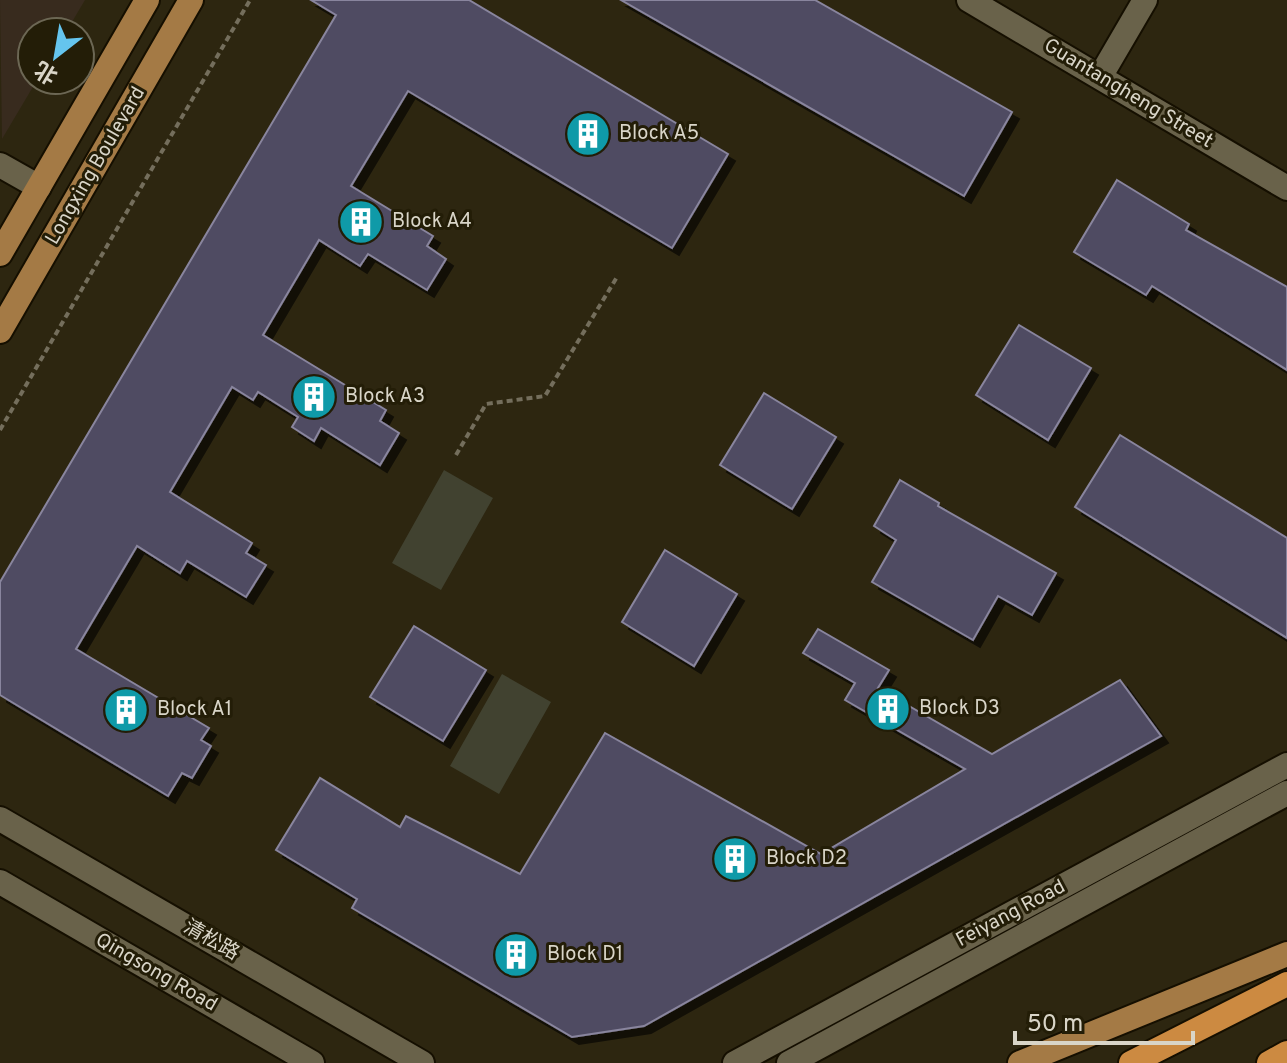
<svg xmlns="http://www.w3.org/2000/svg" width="1287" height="1063" font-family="Overpass,'Noto Sans SC',sans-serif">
<defs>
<filter id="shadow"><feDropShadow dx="7" dy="7" stdDeviation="0" flood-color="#0009"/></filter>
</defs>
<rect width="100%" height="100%" fill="#2d2610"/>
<!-- industrial -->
<path fill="#382b1e" d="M 0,0 L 85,0 L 66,32 L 32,32 L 32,80 L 37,80 L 2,139 Z"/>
<!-- green -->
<path fill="#414230" d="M 444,470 L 493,498 L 441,590 L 392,563 Z
M 502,674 L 551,702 L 499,794 L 450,766 Z"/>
<!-- building -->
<path fill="#504c62" stroke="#89859e" stroke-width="2" filter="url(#shadow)" d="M 311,0 L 469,0 L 728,154 L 672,248 L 408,91 L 351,186 L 433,236 L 427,246 L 446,259 L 427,290 L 368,254 L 360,266 L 319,240 L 263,335 L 386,410 L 380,421 L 399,433 L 380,465 L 321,428 L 314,441 L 292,427 L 298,417 L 258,392 L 253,400 L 232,387 L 170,492 L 252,543 L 246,553 L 266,565 L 246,597 L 187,561 L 180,573 L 137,546 L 76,649 L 209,728 L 201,740 L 211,746 L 192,778 L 182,773 L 168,796 L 0,695 L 0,582 L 336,15 Z
M 621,0 L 815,0 L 1012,112 L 964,196 Z
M 1117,180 L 1189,224 L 1186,230 L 1287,287 L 1287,370 L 1152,286 L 1146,295 L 1074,252 Z
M 1019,325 L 1091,368 L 1048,440 L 976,395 Z
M 764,393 L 836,437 L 792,509 L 720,465 Z
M 1120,435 L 1287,538 L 1287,638 L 1075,507 Z
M 900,480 L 939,503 L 938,506 L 1056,573 L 1032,615 L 998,596 L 973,640 L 872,582 L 896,540 L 874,526 Z
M 665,550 L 737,594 L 694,666 L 622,622 Z
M 414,626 L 486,670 L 443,741 L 370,697 Z
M 818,629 L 889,670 L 878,688 L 992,754 L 1120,680 L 1161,736 L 644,1026 L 572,1037 L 352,908 L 357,899 L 276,850 L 320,778 L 400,827 L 406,816 L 520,874 L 605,733 L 821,854 L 965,769 L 845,700 L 855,683 L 803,653 Z"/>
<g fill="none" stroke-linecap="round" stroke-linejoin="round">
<!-- minor casing -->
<g stroke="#150f00" stroke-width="28">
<path id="minor" d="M 969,0 L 1287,188
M 1100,77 L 1145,0
M 0,165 L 39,187
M 0,819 L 422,1063
M 0,882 L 312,1063
M 735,1063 L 1287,765
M 789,1063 L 1287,793"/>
</g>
<!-- major casing -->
<g stroke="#150f00" stroke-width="28">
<path id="major" d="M 0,254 L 147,0
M 0,331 L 191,0
M 1020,1063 L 1287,954"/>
</g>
<!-- highway casing -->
<g stroke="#150f00" stroke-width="28">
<path id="highway" d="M 1131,1063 L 1287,984
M 1269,1063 L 1287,1053"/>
</g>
<!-- path -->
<path stroke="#746e5c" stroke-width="4" stroke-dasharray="6 4" stroke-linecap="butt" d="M 0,430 L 250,0
M 456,455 L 486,404 L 545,396 L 617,277"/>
<!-- minor -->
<use href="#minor" stroke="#69624a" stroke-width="24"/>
<!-- major -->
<use href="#major" stroke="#a47a45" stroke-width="24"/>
<!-- highway -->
<use href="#highway" stroke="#cc8a41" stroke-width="24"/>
</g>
<!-- icons -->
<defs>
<g id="building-disc" transform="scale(2.3)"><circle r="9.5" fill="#0f9aa8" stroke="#231d07"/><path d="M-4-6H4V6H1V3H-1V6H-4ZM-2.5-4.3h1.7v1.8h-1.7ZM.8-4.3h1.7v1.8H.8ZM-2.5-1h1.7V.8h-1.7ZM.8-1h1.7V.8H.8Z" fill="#fff"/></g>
</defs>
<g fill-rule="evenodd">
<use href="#building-disc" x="588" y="134"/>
<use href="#building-disc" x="361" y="222"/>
<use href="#building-disc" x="314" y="397"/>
<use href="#building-disc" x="888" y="709"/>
<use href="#building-disc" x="126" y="710"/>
<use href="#building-disc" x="735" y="859"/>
<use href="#building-disc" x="516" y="955"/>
</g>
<g text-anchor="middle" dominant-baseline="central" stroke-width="6" stroke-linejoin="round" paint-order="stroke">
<!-- street labels -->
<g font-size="20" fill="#d9d5c8" stroke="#231d07">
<text transform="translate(1128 94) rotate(31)">Guantangheng Street</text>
<text transform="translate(96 166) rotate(-60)">Longxing Boulevard</text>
<text transform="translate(1011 914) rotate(-28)">Feiyang Road</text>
<text transform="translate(211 941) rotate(30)">清松路</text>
<text transform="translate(156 973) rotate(30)">Qingsong Road</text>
</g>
<!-- poi labels -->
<g font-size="20" fill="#d9d5c8" stroke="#231d07" text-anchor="start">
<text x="619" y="134">Block A5</text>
<text x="392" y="222">Block A4</text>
<text x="345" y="397">Block A3</text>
<text x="919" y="709">Block D3</text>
<text x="157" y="710">Block A1</text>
<text x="766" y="859">Block D2</text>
<text x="547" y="955">Block D1</text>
</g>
</g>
<!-- north arrow -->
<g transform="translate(56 56) rotate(211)"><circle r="38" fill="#231d07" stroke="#6c6754" stroke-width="2"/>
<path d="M0-6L14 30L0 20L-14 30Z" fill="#65c5ee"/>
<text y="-12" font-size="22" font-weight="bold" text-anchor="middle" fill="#d9d5c8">北</text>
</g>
<!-- scale -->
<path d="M1015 1031v12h178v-12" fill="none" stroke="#d9d5c8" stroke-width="4"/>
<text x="1027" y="1031" font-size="24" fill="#d9d5c8" stroke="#231d07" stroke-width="6" paint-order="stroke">50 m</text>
</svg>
